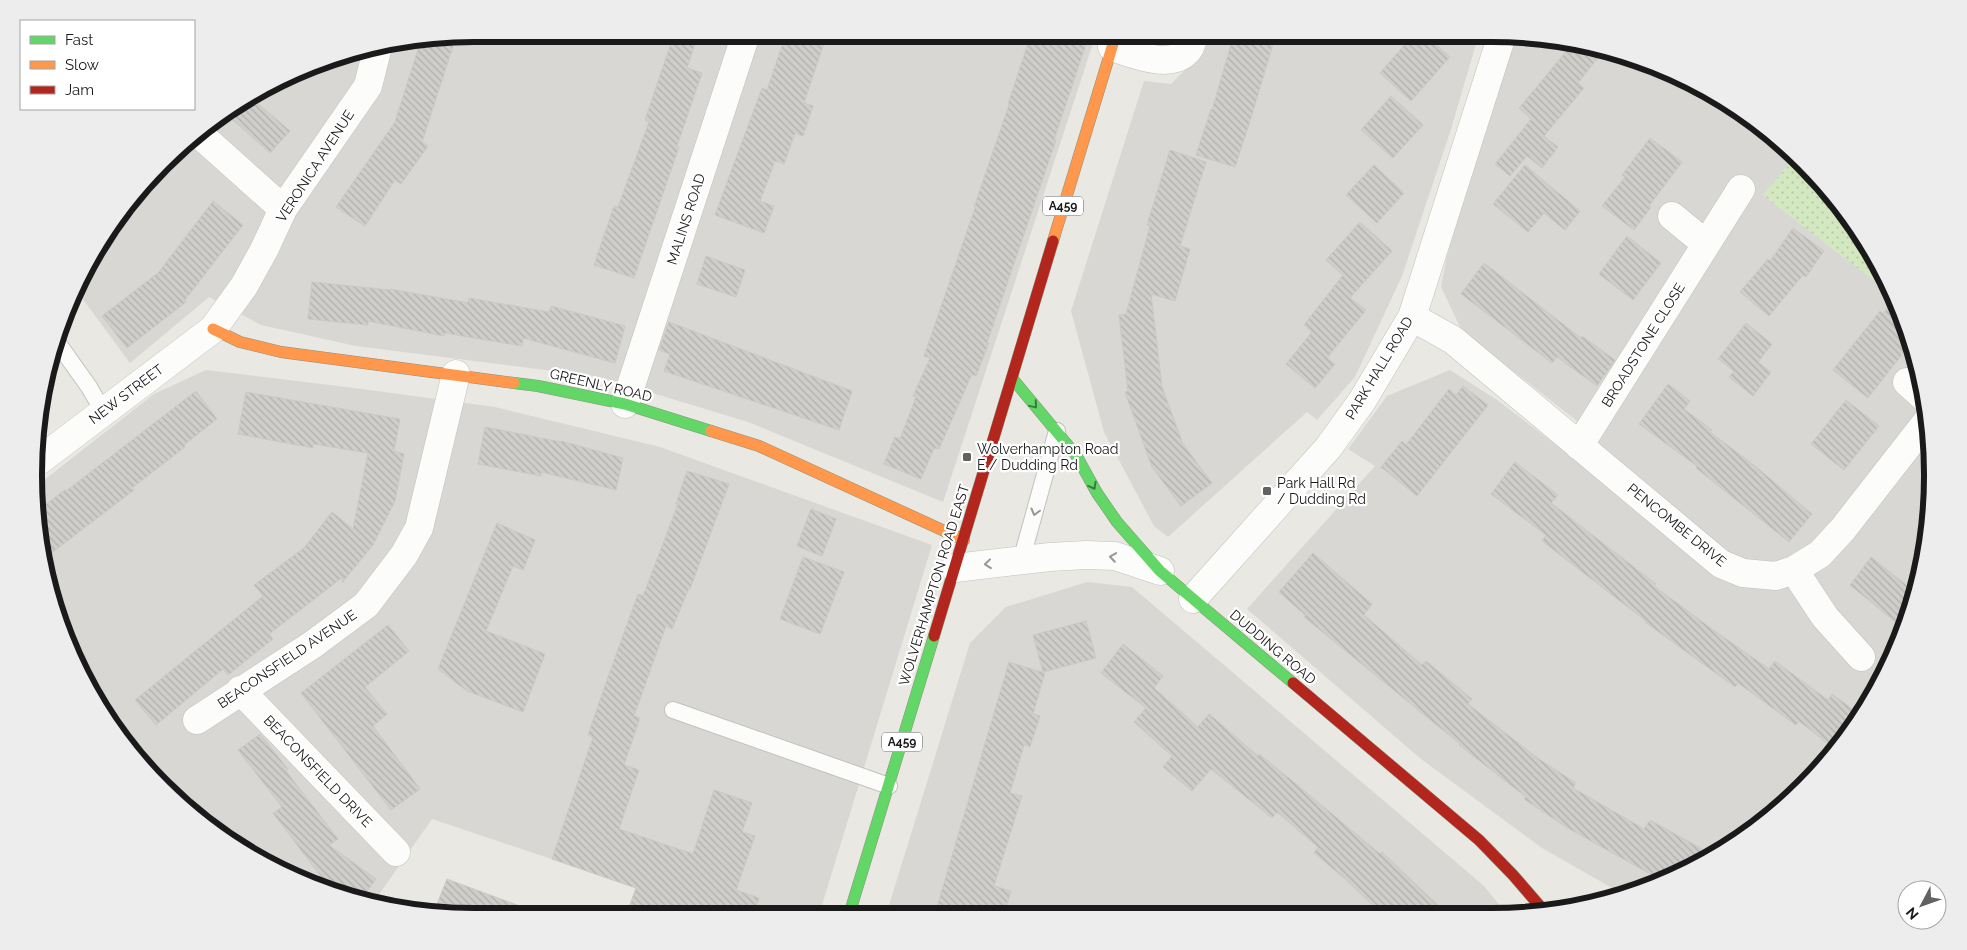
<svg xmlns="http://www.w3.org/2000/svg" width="1967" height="950" font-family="Raleway,sans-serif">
<defs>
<pattern id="grass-dots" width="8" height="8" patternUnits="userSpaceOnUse" patternTransform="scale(1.25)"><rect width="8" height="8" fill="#d3e8c0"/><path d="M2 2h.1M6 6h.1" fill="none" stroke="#b5c6a4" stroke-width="1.8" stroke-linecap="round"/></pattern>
<pattern id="building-back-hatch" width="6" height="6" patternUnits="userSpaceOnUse" patternTransform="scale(1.25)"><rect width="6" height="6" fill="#cfceca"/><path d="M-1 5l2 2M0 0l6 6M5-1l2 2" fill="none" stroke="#b1b0ad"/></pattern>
</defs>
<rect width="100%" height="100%" fill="#e9e8e3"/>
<!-- residential -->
<path fill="#d8d7d4" d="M 475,34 L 1096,34 L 943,502 L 748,422 L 600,377 L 356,346 L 261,325 L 209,297 L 130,363 L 76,290 L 108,230 L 206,125 L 333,57 Z
M 1204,34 L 1479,34 L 1451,129 L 1402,276 L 1355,377 L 1317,420 L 1307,412 L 1168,537 L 1154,526 L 1104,432 L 1071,311 L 1144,81 L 1171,84 L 1196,59 Z
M 1517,36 L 1578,42 L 1661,67 L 1737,108 L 1796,156 L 1763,195 L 1894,296 L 1900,306 L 1925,389 L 1933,475 L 1925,561 L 1900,644 L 1842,743 L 1761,825 L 1661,883 L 1621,893 L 1542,848 L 1421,759 L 1247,609 L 1375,466 L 1348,449 L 1387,396 L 1450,370 L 1497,400 L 1564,451 L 1577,421 L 1462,331 L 1441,287 L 1447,256 L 1482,136 Z
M 206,370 L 362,389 L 495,407 L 660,447 L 932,545 L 819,915 L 718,915 L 432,819 L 373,903 L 306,883 L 184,807 L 125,743 L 79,670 L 37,532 L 39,484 L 154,394 Z
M 1087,582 L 1132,587 L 1483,885 L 1506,913 L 886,915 L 970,643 L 1006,607 Z"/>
<!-- grass -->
<path fill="url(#grass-dots)" d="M 1796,156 L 1804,163 L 1859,230 L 1894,296 L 1763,195 Z"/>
<!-- building -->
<path fill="url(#building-back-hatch)" stroke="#ccc9c4" d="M 674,34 L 698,34 L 687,68 L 702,73 L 677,146 L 679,147 L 634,278 L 594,265 L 614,206 L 618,207 L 649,122 L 645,120 Z
M 786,34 L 827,34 L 804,103 L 813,106 L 803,136 L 795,133 L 784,164 L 775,161 L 760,201 L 774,206 L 764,233 L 715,215 L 762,88 L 767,90 Z
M 1031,34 L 1076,34 L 1088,38 L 1054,140 L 1056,140 L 987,343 L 989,343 L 976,376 L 972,374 L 939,449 L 934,448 L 921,479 L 884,464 L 895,437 L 900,439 L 916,397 L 913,396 L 930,358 L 924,356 L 975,208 L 974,207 L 1009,105 L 1008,104 Z
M 1234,34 L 1276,34 L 1252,115 L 1235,167 L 1196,155 L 1211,109 L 1212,110 Z
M 1414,34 L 1424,34 L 1450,57 L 1411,101 L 1380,73 Z
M 456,37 L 422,142 L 428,146 L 401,184 L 395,180 L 365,226 L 336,207 L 395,122 L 420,43 Z
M 1574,42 L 1604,50 L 1578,83 L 1584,88 L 1544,136 L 1558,147 L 1542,168 L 1527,156 L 1510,176 L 1495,164 L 1531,119 L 1519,108 Z
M 1391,96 L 1423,125 L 1393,158 L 1361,130 Z
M 254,100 L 290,131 L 270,153 L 226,114 Z
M 1650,138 L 1682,162 L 1649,206 L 1651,207 L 1634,230 L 1602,206 L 1625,177 L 1622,175 Z
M 1170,150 L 1206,162 L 1180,246 L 1190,249 L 1175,301 L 1151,294 L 1162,387 L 1183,444 L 1212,483 L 1181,506 L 1152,467 L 1125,392 L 1128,391 L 1119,315 L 1126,314 L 1150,226 L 1147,225 Z
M 1374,165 L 1404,193 L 1377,223 L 1346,195 Z
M 1525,165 L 1580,211 L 1565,230 L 1544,213 L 1528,232 L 1493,204 Z
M 213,201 L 243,225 L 185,300 L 186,302 L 127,348 L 102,316 L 158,273 Z
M 1360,222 L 1392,251 L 1350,298 L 1366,310 L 1327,358 L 1335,364 L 1315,388 L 1286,364 L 1312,332 L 1304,325 L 1343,275 L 1326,260 Z
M 1793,228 L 1824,251 L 1806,277 L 1803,275 L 1769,316 L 1740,292 L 1768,259 L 1770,261 Z
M 1627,236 L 1661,263 L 1633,300 L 1599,274 Z
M 706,256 L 745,270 L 736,297 L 697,284 Z
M 1484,263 L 1581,338 L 1582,336 L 1615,360 L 1597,386 L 1557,357 L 1552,363 L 1461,294 Z
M 312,282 L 390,290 L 390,289 L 468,303 L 469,298 L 549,312 L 551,306 L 625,326 L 615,363 L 523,338 L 522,346 L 445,333 L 444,336 L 368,321 L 368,325 L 308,319 Z
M 1890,304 L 1902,313 L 1911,343 L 1868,398 L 1833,370 L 1880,311 L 1883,314 Z
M 669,322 L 852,391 L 839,430 L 664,371 L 670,354 L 659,350 Z
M 1746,323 L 1772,344 L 1758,362 L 1771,372 L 1753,396 L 1729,377 L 1734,371 L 1718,359 Z
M 1668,384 L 1690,401 L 1684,409 L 1712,430 L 1710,432 L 1755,466 L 1812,514 L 1789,542 L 1696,468 L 1697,466 L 1639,424 Z
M 1463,386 L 1488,405 L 1417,496 L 1381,467 L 1402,441 L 1406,445 L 1449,389 L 1456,395 Z
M 196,391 L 217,419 L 184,445 L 185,447 L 132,488 L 134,490 L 45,558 L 37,532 L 38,510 L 65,490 L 66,491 Z
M 246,392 L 400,419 L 394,451 L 404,454 L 395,501 L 373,545 L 342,583 L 343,577 L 269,634 L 273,639 L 228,675 L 223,669 L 156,725 L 135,700 L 263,596 L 254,585 L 304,548 L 332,512 L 353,529 L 368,453 L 313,444 L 313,448 L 238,434 Z
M 1846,400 L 1879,426 L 1844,470 L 1811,444 Z
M 485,427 L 561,442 L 561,441 L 623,458 L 616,490 L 541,472 L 541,476 L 478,464 Z
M 1515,462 L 1558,495 L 1551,503 L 1656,584 L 1654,586 L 1712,629 L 1769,669 L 1775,661 L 1828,700 L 1832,694 L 1859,714 L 1842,743 L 1836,750 L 1799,721 L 1796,725 L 1738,683 L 1735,687 L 1645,622 L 1646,621 L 1542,541 L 1546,535 L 1491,494 Z
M 687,471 L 729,484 L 690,589 L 689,588 L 672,629 L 666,626 L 634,716 L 640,718 L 624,765 L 639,770 L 619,829 L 693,854 L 714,790 L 752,803 L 742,832 L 755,836 L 736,890 L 759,898 L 753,915 L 626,916 L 636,888 L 552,859 L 593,737 L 588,735 L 608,677 L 638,594 L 643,596 L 678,504 L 676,504 Z
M 811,509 L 836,519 L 822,556 L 797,546 Z
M 497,523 L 535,540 L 523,570 L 513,566 L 486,631 L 545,654 L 523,712 L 467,691 L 438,669 Z
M 1313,553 L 1372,604 L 1364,615 L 1422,665 L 1426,661 L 1472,699 L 1468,704 L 1539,759 L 1576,783 L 1573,788 L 1644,829 L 1650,820 L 1711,854 L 1663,881 L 1566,827 L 1524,799 L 1526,797 L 1459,745 L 1460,744 L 1304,617 L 1306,616 L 1279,592 Z
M 803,557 L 844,572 L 820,634 L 780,619 Z
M 1871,557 L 1915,592 L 1904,629 L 1850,585 Z
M 1086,621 L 1096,658 L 1043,672 L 1033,635 Z
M 388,625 L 409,651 L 365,687 L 387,714 L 373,726 L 420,789 L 391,810 L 301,693 Z
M 1123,644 L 1163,676 L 1154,688 L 1198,727 L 1209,714 L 1258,756 L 1259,754 L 1295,783 L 1380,854 L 1382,852 L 1446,913 L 1381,913 L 1344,878 L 1314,853 L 1318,847 L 1277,812 L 1272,818 L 1211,769 L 1192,791 L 1163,767 L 1172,756 L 1134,722 L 1146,708 L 1101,673 Z
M 1009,662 L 1045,673 L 1033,714 L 1040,716 L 1030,747 L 1024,745 L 1010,793 L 1022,796 L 994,886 L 1011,891 L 1004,914 L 961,915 L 937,907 Z
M 260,734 L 288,769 L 286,771 L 338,839 L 329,845 L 376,879 L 361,899 L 330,890 L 319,882 L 322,878 L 273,813 L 282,807 L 238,750 Z
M 447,879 L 541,914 L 541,916 L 475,916 L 434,912 Z"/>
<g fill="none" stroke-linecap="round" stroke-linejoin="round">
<!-- lane casing -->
<g stroke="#c1c1bf" stroke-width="18">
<path id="lane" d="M 57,342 L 89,387 L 103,411
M 1021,561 L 1057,431
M 673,710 L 889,786"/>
</g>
<!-- street casing -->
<g stroke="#c1c1bf" stroke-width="29">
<path id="street" d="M 1112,47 C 1134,54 1172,71 1189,49 C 1192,45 1193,38 1194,34
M 198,133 L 283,209
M 1672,216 L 1706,244
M 1412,317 L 1453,340 L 1721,564 L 1743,573 L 1776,576 L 1794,570 L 1820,554 L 1843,529 L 1928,420
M 1907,382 L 1926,399
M 625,404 L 746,34
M 1579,446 L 1741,189
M 40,460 L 213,329 L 244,286 L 264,250 L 283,209 L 368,86 L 377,50
M 955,568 L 1050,557 L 1086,555 L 1115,556 L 1160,571
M 1794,570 L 1825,617 L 1861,657
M 1193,599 L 1328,448 L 1362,401 L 1412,317 L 1502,35
M 240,690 L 396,852
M 197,720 L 312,645 L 366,605 L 404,555 L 419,528 L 456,374"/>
</g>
<!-- fast casing -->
<g stroke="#8f927c" stroke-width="12">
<path id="fast" d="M 1012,378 L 1076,455 L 1097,493 L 1117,522 L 1160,571 L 1293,683
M 514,383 L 538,386 L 625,404 L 711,431
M 849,915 L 934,636"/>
</g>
<!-- slow casing -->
<g stroke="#8f927c" stroke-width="12">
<path id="slow" d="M 1053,241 L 1116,34
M 213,329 L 240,342 L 281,352 L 514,383
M 711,431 L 759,446 L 964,540"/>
</g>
<!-- jam casing -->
<g stroke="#8f927c" stroke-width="12">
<path id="jam" d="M 934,636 L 1053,241
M 1293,683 L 1479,840 L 1513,875 L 1545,912"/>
</g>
<!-- lane -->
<use href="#lane" stroke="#fcfcfb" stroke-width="16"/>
<!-- street -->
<use href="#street" stroke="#fcfcfb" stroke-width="28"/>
<!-- fast -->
<use href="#fast" stroke="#63d668" stroke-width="11"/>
<!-- slow -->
<use href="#slow" stroke="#ff974d" stroke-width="11"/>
<!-- jam -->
<use href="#jam" stroke="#b3261e" stroke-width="11"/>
</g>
<!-- one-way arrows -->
<defs><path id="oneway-chevron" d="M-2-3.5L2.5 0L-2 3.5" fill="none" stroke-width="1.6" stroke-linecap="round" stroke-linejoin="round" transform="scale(1.25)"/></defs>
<g stroke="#3e7841">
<use href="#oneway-chevron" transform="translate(1034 405) rotate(50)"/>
<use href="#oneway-chevron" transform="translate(1093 486) rotate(61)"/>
</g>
<g stroke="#969696">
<use href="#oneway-chevron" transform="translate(1035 512) rotate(105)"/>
<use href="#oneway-chevron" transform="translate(1113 557) rotate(-171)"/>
<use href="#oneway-chevron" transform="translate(988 564) rotate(174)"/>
</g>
<!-- markers -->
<g fill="#626260" stroke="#fff" stroke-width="2">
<rect x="962" y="452" width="10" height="10" rx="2.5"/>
<rect x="1262" y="486" width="10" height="10" rx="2.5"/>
</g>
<g text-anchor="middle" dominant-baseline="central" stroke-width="4.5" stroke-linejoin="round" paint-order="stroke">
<!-- shield labels -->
<g fill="#fff" stroke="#5f5f5f" stroke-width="1">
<rect x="1043" y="196.5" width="40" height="19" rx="4"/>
<rect x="882" y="732.5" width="40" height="19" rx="4"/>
</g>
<g font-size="12" font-weight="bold" fill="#1a1a1a">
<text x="1063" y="206">A459</text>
<text x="902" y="742">A459</text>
</g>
<!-- street labels -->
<g font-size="14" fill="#1a1a1a" stroke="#fff">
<text transform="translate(315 166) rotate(-57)">VERONICA AVENUE</text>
<text transform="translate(686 219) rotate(-72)">MALINS ROAD</text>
<text transform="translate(1643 345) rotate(-58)">BROADSTONE CLOSE</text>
<text transform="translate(1379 368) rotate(-59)">PARK HALL ROAD</text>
<text transform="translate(601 385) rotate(13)">GREENLY ROAD</text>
<text transform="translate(126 394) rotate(-37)">NEW STREET</text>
<text transform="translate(1677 525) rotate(39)">PENCOMBE DRIVE</text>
<text transform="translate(934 585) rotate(-73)">WOLVERHAMPTON ROAD EAST</text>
<text transform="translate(1273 647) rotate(40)">DUDDING ROAD</text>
<text transform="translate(287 659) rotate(-34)">BEACONSFIELD AVENUE</text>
<text transform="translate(318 771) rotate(46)">BEACONSFIELD DRIVE</text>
</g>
<!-- poi labels -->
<g font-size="14" fill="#1a1a1a" stroke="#fff" text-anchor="start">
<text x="977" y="449">Wolverhampton Road<tspan x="977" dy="16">E / Dudding Rd</tspan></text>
<text x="1277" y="483">Park Hall Rd<tspan x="1277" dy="16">/ Dudding Rd</tspan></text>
</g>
</g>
<!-- crop -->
<path d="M0 0H1967V950H0ZM474 42H1492A432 432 0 0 1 1924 474V476A432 432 0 0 1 1492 908H474A432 432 0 0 1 42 476V474A432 432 0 0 1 474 42Z" fill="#ededed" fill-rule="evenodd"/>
<path fill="none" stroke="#1a1a1a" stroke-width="6" d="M474 42H1492A432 432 0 0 1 1924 474V476A432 432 0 0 1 1492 908H474A432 432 0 0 1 42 476V474A432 432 0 0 1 474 42Z"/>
<!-- legend -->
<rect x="20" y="20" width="175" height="90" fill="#ffffff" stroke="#a3a3a3"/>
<rect x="30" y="36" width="25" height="8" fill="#63d668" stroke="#a3a3a3"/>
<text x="65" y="45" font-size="15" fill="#1a1a1a">Fast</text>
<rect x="30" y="61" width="25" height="8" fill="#ff974d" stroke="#a3a3a3"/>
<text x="65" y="70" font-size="15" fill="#1a1a1a">Slow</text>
<rect x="30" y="86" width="25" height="8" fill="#b3261e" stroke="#a3a3a3"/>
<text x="65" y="95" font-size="15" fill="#1a1a1a">Jam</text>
<!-- north arrow -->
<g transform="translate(1922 905) rotate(229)"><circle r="24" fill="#ffffff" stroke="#a3a3a3"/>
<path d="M0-4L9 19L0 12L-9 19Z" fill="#626260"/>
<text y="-8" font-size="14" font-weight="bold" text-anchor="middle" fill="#1a1a1a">N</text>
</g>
</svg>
